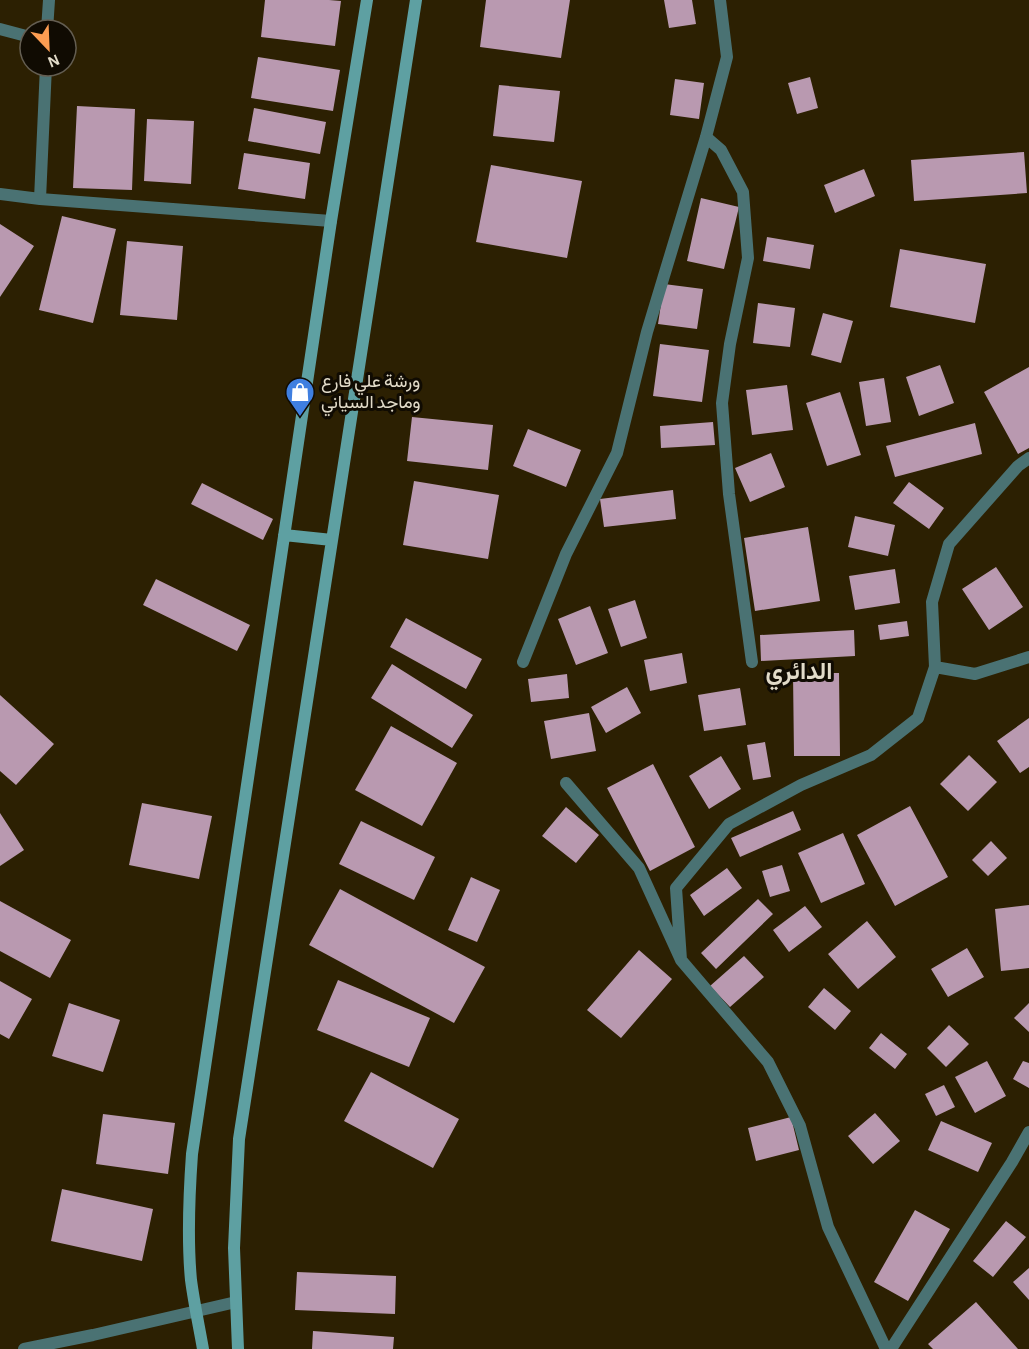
<svg xmlns="http://www.w3.org/2000/svg" width="1029" height="1349" font-family="'Alegreya Sans',Vazirmatn,sans-serif">
<rect width="100%" height="100%" fill="#2c2002"/>
<!-- building -->
<path fill="#b999b0" d="M 265,0 L 329,0 L 341,1 L 335,46 L 261,37 Z
M 486,0 L 570,0 L 561,58 L 480,47 Z
M 664,0 L 692,0 L 696,24 L 669,28 Z
M 258,57 L 340,70 L 333,111 L 251,98 Z
M 810,77 L 818,108 L 797,114 L 788,83 Z
M 675,79 L 704,83 L 699,119 L 670,115 Z
M 499,85 L 560,91 L 554,142 L 493,136 Z
M 77,106 L 135,109 L 132,190 L 73,188 Z
M 254,108 L 326,122 L 320,154 L 248,141 Z
M 147,119 L 194,121 L 191,184 L 144,181 Z
M 1024,152 L 1027,193 L 914,201 L 911,160 Z
M 244,153 L 310,163 L 305,199 L 238,189 Z
M 491,165 L 582,181 L 567,258 L 476,242 Z
M 864,169 L 875,196 L 835,213 L 824,185 Z
M 701,198 L 739,207 L 724,269 L 687,261 Z
M 62,216 L 116,229 L 93,323 L 39,310 Z
M 0,224 L 34,246 L 0,297 Z
M 767,237 L 814,245 L 810,269 L 763,261 Z
M 127,241 L 183,246 L 177,320 L 120,315 Z
M 900,249 L 986,264 L 975,323 L 890,307 Z
M 664,284 L 703,289 L 697,329 L 658,324 Z
M 758,303 L 795,308 L 790,347 L 753,343 Z
M 823,313 L 853,321 L 841,363 L 811,355 Z
M 660,344 L 709,350 L 702,402 L 653,396 Z
M 940,365 L 954,403 L 919,416 L 906,377 Z
M 1029,367 L 1029,448 L 1018,454 L 984,392 Z
M 884,378 L 891,422 L 866,426 L 859,382 Z
M 787,385 L 793,430 L 752,435 L 746,390 Z
M 840,392 L 861,455 L 827,466 L 806,403 Z
M 412,417 L 493,425 L 488,470 L 407,461 Z
M 713,422 L 715,445 L 661,448 L 660,426 Z
M 975,423 L 982,454 L 895,477 L 886,446 Z
M 528,429 L 581,450 L 566,487 L 513,466 Z
M 771,453 L 785,487 L 750,502 L 735,468 Z
M 414,481 L 499,495 L 488,559 L 403,545 Z
M 909,482 L 944,508 L 929,529 L 893,503 Z
M 202,483 L 273,519 L 263,540 L 191,504 Z
M 673,490 L 676,519 L 604,527 L 600,499 Z
M 855,516 L 895,525 L 888,556 L 848,547 Z
M 808,527 L 820,601 L 755,611 L 744,538 Z
M 996,567 L 1023,607 L 989,630 L 962,589 Z
M 895,569 L 900,603 L 855,610 L 849,576 Z
M 156,579 L 250,625 L 237,651 L 143,605 Z
M 635,600 L 647,638 L 621,647 L 608,609 Z
M 590,606 L 608,653 L 576,665 L 558,619 Z
M 406,618 L 482,659 L 466,689 L 390,647 Z
M 907,621 L 909,636 L 880,640 L 878,625 Z
M 854,630 L 855,656 L 761,661 L 760,635 Z
M 682,653 L 687,683 L 650,691 L 644,660 Z
M 392,664 L 473,715 L 452,748 L 371,698 Z
M 793,673 L 839,673 L 840,756 L 794,756 Z
M 567,674 L 569,698 L 531,702 L 528,679 Z
M 627,687 L 641,713 L 606,733 L 591,707 Z
M 740,688 L 746,725 L 704,731 L 698,695 Z
M 0,695 L 54,744 L 16,785 L 0,771 Z
M 589,713 L 596,751 L 551,759 L 544,721 Z
M 1029,718 L 1029,767 L 1020,773 L 997,741 Z
M 391,726 L 457,763 L 422,826 L 355,790 Z
M 765,742 L 771,777 L 753,780 L 747,745 Z
M 969,755 L 997,782 L 968,811 L 940,784 Z
M 721,756 L 741,789 L 709,809 L 689,776 Z
M 653,764 L 695,847 L 650,871 L 607,788 Z
M 142,803 L 212,816 L 199,879 L 129,865 Z
M 910,806 L 948,877 L 895,906 L 857,835 Z
M 566,807 L 599,835 L 576,863 L 542,836 Z
M 793,811 L 801,830 L 740,857 L 731,838 Z
M 0,813 L 24,850 L 0,866 Z
M 361,821 L 435,857 L 414,900 L 339,864 Z
M 843,833 L 865,884 L 821,903 L 798,853 Z
M 991,841 L 1007,858 L 988,876 L 972,860 Z
M 782,865 L 790,891 L 770,897 L 762,871 Z
M 727,868 L 742,888 L 704,916 L 690,895 Z
M 471,877 L 500,890 L 477,942 L 448,930 Z
M 340,889 L 485,967 L 454,1023 L 309,945 Z
M 758,899 L 773,914 L 716,969 L 701,953 Z
M 0,901 L 71,940 L 50,978 L 0,951 Z
M 1029,905 L 1029,968 L 1001,971 L 995,909 Z
M 805,906 L 822,927 L 789,952 L 773,930 Z
M 867,921 L 896,957 L 858,989 L 828,954 Z
M 967,948 L 984,977 L 948,997 L 931,969 Z
M 639,950 L 672,979 L 621,1038 L 587,1010 Z
M 744,956 L 764,977 L 730,1007 L 710,986 Z
M 338,980 L 430,1018 L 409,1067 L 317,1030 Z
M 0,981 L 32,999 L 9,1039 L 0,1034 Z
M 824,988 L 851,1011 L 835,1030 L 808,1007 Z
M 69,1003 L 120,1020 L 103,1072 L 52,1056 Z
M 1029,1003 L 1029,1032 L 1014,1018 Z
M 949,1025 L 969,1044 L 946,1067 L 927,1048 Z
M 881,1033 L 907,1054 L 895,1069 L 869,1048 Z
M 987,1061 L 1006,1096 L 975,1113 L 955,1077 Z
M 1023,1061 L 1029,1063 L 1029,1088 L 1013,1079 Z
M 371,1072 L 459,1119 L 433,1168 L 344,1121 Z
M 944,1085 L 955,1107 L 936,1116 L 925,1094 Z
M 875,1113 L 900,1141 L 873,1164 L 848,1136 Z
M 103,1114 L 175,1123 L 168,1174 L 96,1164 Z
M 791,1117 L 799,1150 L 756,1161 L 748,1128 Z
M 941,1121 L 992,1143 L 978,1172 L 928,1150 Z
M 62,1189 L 153,1209 L 142,1261 L 51,1241 Z
M 915,1210 L 950,1229 L 908,1301 L 874,1282 Z
M 1006,1221 L 1026,1237 L 993,1277 L 973,1261 Z
M 1029,1268 L 1029,1300 L 1013,1282 Z
M 297,1272 L 396,1276 L 395,1314 L 295,1310 Z
M 976,1302 L 1018,1349 L 933,1349 L 928,1344 Z
M 313,1331 L 394,1337 L 393,1349 L 312,1349 Z"/>
<g fill="none" stroke-linecap="round" stroke-linejoin="round">
<!-- street -->
<path stroke="#4a7273" stroke-width="12" d="M 0,29 L 30,37
M 47,30 L 49,0
M 706,137 L 721,150 L 743,192 L 748,258 L 730,344 L 722,403 L 729,494 L 752,662
M 0,194 L 40,199 L 331,221
M 40,199 L 46,66
M 523,662 L 566,554 L 617,453 L 647,332 L 706,137 L 727,57 L 720,0
M 935,667 L 975,674 L 1029,657
M 566,783 L 639,868 L 681,960 L 768,1062 L 800,1126 L 828,1227 L 886,1349
M 681,960 L 676,888 L 729,824 L 801,785 L 871,755 L 918,718 L 935,667 L 932,602 L 949,544 L 1018,466 L 1029,458
M 24,1349 L 93,1335 L 236,1302
M 891,1349 L 1012,1162 L 1029,1132"/>
<!-- secondary -->
<path stroke="#5ea0a2" stroke-width="12" d="M 284,535 L 332,540
M 203,1349 C 199,1326 194,1303 191,1280 C 187,1238 189,1196 192,1154 L 331,221 L 367,0
M 238,1349 L 234,1248 L 239,1139 L 416,0"/>
</g>
<!-- icons -->
<defs>
<g id="shop-pin" transform="scale(1.5)"><path d="M0 17L-7.5 6A9.5 9.5 0 1 1 7.5 6Z" fill="#3f7fe0" stroke="#100b02"/><path d="M-5-2.5h2.3a2.7 3.5 0 0 1 5.4 0H5L5.5 6h-11ZM-1.5-2.5h3a1.5 2.3 0 0 0-3 0Z" fill="#fff"/></g>
</defs>
<g fill-rule="evenodd">
<use href="#shop-pin" x="300" y="392"/>
</g>
<g text-anchor="middle" dominant-baseline="central" stroke-width="6" stroke-linejoin="round" paint-order="stroke">
<!-- poi labels -->
<g font-size="18" fill="#e2dbc9" stroke="#100b02" text-anchor="start">
<text x="321" y="382">ورشة علي فارع<tspan x="321" dy="21">وماجد السياني</tspan></text>
</g>
<!-- district labels -->
<g font-size="24" font-weight="bold" fill="#e2dbc9" stroke="#100b02">
<text x="799" y="672">الدائري</text>
</g>
</g>
<!-- north arrow -->
<g transform="translate(48 48) rotate(157)"><circle r="28" fill="#100b02" stroke="#645e52" stroke-width="1.5"/>
<path d="M0-4.5L10 22L0 15L-10 22Z" fill="#fc9d52"/>
<text y="-9" font-size="16" font-weight="bold" text-anchor="middle" fill="#e2dbc9">N</text>
</g>
</svg>
